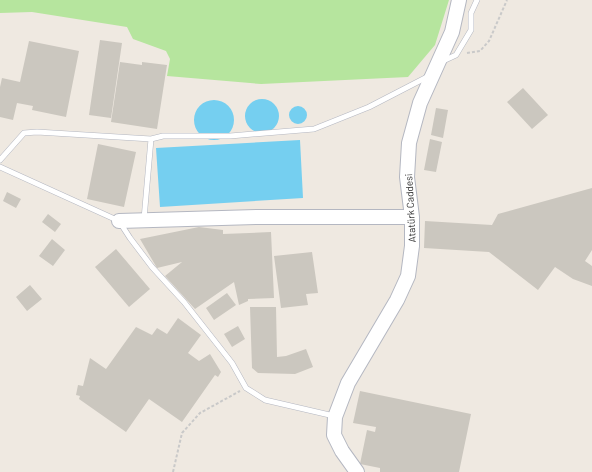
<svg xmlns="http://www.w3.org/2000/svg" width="592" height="472" font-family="Barlow,sans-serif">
<rect width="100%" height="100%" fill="#efe9e1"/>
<!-- green -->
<path fill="#b6e59e" d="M 0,0 L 449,0 L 435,45 L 408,77 L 261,84 L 167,76 L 170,59 L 166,51 L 133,39 L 127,27 L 32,12 L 0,13 Z"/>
<!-- water -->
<path fill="#75cff0" d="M245 116a17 17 0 1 1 34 0a17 17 0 1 1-34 0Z
M194 120a20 20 0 1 1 40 0a20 20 0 1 1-40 0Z
M289 115a9 9 0 1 1 18 0a9 9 0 1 1-18 0Z
M 300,140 L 303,198 L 160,207 L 156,148 Z"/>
<!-- building -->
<path fill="#cbc7bf" d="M 100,40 L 122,43 L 111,118 L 89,115 Z
M 29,41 L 79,51 L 66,117 L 32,110 L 33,106 L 17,103 L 13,120 L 0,117 L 0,87 L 2,78 L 20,82 Z
M 120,62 L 142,65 L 142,62 L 167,65 L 157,129 L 111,122 Z
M 523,88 L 548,115 L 532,129 L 507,102 Z
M 436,108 L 448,110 L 443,138 L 431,135 Z
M 430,139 L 442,142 L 436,172 L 424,170 Z
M 98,144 L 136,152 L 124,207 L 87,199 Z
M 592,188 L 592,250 L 585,261 L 592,266 L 592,286 L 573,279 L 555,267 L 538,290 L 489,252 L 424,248 L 425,221 L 492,225 L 498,214 Z
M 7,192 L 21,199 L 16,208 L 3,201 Z
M 48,214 L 61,224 L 55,232 L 42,222 Z
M 199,227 L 223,230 L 223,234 L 271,232 L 274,298 L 248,299 L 248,301 L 239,305 L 234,282 L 195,309 L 165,276 L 182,262 L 157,268 L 140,239 Z
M 52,239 L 65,250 L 53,266 L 39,256 Z
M 116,249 L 150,289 L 129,307 L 95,267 Z
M 312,252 L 318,293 L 306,294 L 308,305 L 281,308 L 274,256 Z
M 30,285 L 42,299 L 27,311 L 16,297 Z
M 227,293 L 236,305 L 214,320 L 206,308 Z
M 250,307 L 276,307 L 277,357 L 286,356 L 306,349 L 313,367 L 295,374 L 258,373 L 252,368 Z
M 178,318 L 201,335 L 188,353 L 199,361 L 210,354 L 221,372 L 218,377 L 215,375 L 182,422 L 149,399 L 126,432 L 79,399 L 80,396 L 76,395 L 78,385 L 83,386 L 90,358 L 106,369 L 136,327 L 152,335 L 157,328 L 167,334 Z
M 238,326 L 245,339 L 232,347 L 224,334 Z
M 360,391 L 471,414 L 459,472 L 380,472 L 380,468 L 360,464 L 367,430 L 375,432 L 376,427 L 353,423 Z"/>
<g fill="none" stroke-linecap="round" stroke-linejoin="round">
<!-- lane casing -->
<g stroke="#b4b7c1" stroke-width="6">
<path id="lane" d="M 443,61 L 456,55 L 471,30 L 471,13 L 477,0
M 151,139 L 163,136 L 230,136 L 314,129 L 369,107 L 429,76
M 0,160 L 24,133 L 37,132 L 151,139 L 144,219
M 0,167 L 119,221 L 130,238 L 152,267 L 184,302 L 232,363 L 246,388 L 265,400 L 334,416"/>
</g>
<!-- secondary casing -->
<g stroke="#b4b7c1" stroke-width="16">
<path id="secondary" d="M 119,221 L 257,217 L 412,217
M 357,472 L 342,451 L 334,435 L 335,417 L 348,383 L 397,300 L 408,276 L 412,246 L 412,217 L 407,177 L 409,143 L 420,103 L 452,32 L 459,0"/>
</g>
<!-- path -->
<path stroke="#c9c9c9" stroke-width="2" stroke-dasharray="3 2" stroke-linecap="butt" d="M 467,53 L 480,51 L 489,41 L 507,0
M 173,472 L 182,433 L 200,413 L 240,391"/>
<!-- lane -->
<use href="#lane" stroke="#fff" stroke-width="5"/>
<!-- secondary -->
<use href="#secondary" stroke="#fff" stroke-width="14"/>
</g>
<g text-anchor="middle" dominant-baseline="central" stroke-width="3" stroke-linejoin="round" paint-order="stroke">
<!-- street labels -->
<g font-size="10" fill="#2e2e2e" stroke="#fff">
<text transform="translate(410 208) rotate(-93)">Atatürk Caddesi</text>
</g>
</g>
</svg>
